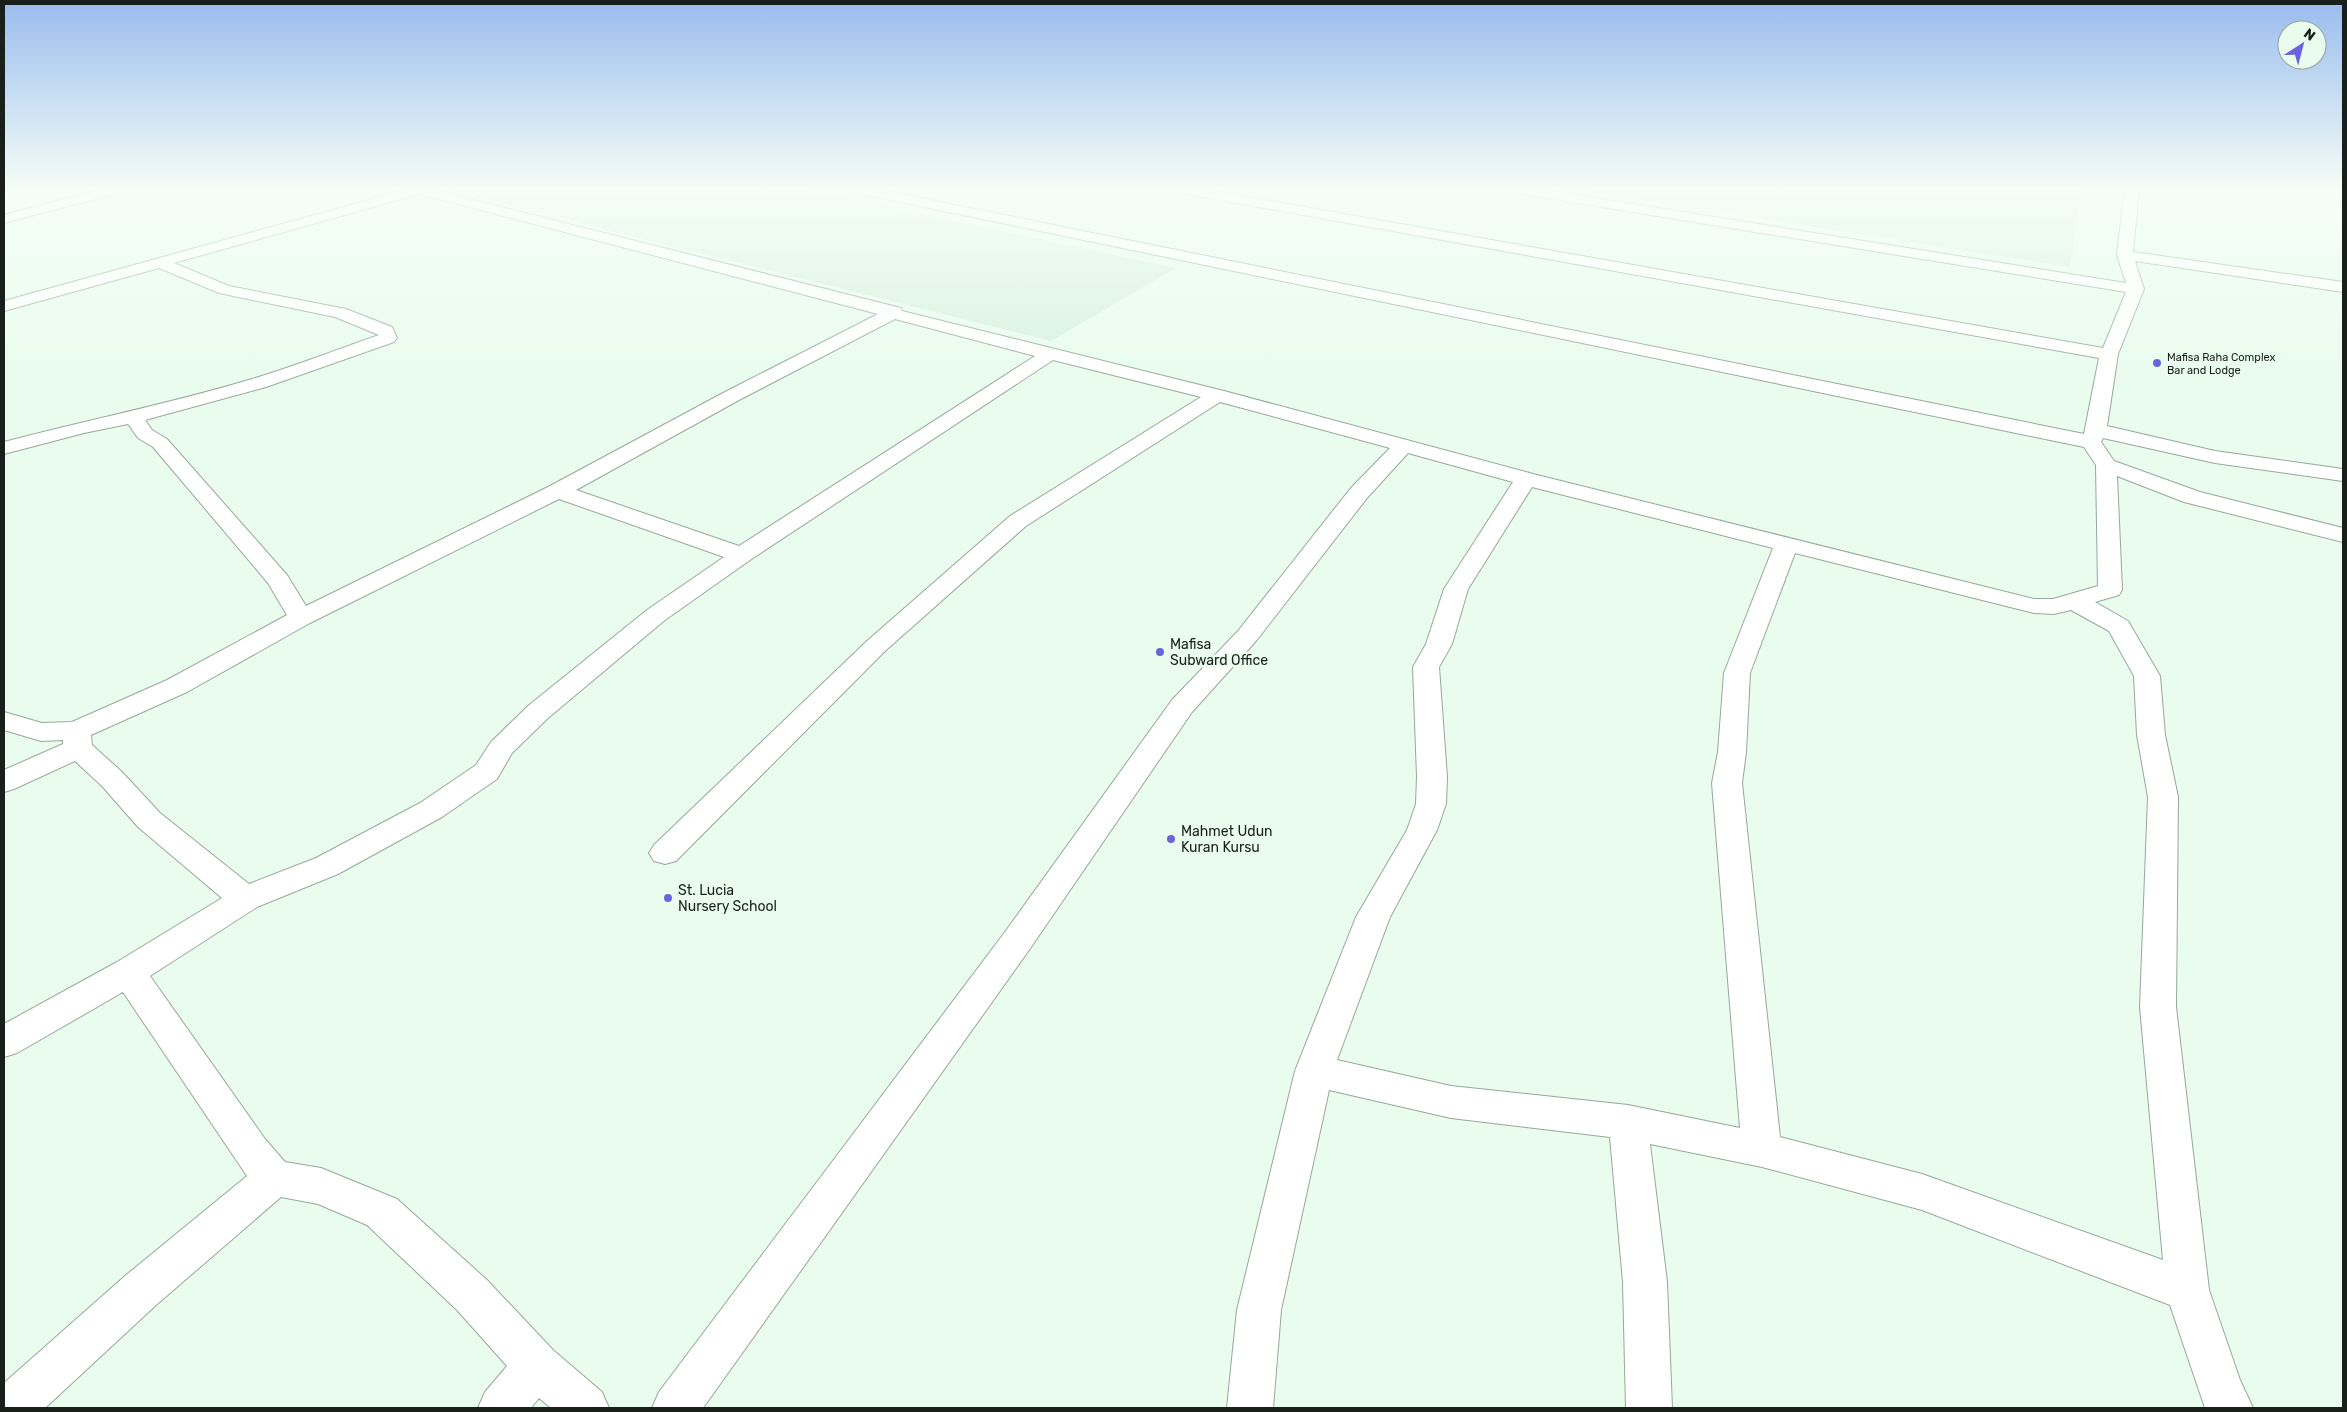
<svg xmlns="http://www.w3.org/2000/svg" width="2347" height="1412" font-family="Rubik,sans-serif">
<rect width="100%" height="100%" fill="#e9fcee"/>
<!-- built -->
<path fill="#d8f1de" d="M 439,188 L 796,188 L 1176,268 L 1051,341 Z
M 1567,188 L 2082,188 L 2070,267 Z"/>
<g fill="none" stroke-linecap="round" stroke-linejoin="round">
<!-- minor casing -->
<g stroke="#96a89b" stroke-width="2">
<path id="minor" d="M 106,188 L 128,188 L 126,191 L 4,223 L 4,215 Z
M 404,188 L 426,188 L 901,308 L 902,311 L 1224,391 L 1533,474 L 2034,599 L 2053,599 L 2098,586 L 2096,465 L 2084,447 L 852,192 L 845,188 L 871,188 L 2084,434 L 2099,358 L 1175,192 L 1168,188 L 1197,188 L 2103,348 L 2126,292 L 1509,192 L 1502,188 L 1533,188 L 2126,283 L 2117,255 L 2125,188 L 2139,188 L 2133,252 L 2343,282 L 2343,292 L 2135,261 L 2144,289 L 2118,354 L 2107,426 L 2215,451 L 2343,469 L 2343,481 L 2215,463 L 2103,438 L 2101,442 L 2114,461 L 2200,492 L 2343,528 L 2343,542 L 2184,502 L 2117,476 L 2122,590 L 2119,595 L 2095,602 L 2128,621 L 2160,676 L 2165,735 L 2178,797 L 2176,1007 L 2209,1290 L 2240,1380 L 2253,1408 L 2205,1408 L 2170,1305 L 1922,1210 L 1762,1167 L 1650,1144 L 1667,1282 L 1672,1408 L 1626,1408 L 1623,1282 L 1610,1137 L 1451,1118 L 1329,1090 L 1281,1310 L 1273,1408 L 1227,1408 L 1237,1310 L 1295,1071 L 1356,917 L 1407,830 L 1416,804 L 1417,777 L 1413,667 L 1426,644 L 1444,589 L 1513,482 L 1408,453 L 1367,498 L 1256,641 L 1192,712 L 1029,950 L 703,1408 L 652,1408 L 659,1392 L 1005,932 L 1172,700 L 1238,631 L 1351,488 L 1390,448 L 1220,402 L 1026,526 L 885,651 L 676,861 L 665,864 L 654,861 L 649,853 L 654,845 L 867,641 L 1010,516 L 1201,397 L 1053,360 L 750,560 L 665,620 L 548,718 L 512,753 L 497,779 L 442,817 L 338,874 L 257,907 L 150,976 L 265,1139 L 285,1162 L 321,1168 L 397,1199 L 487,1280 L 553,1350 L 602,1392 L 609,1408 L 551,1408 L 539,1398 L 531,1408 L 478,1408 L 485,1392 L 507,1366 L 457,1310 L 367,1225 L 318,1204 L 281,1197 L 155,1306 L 45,1408 L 4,1408 L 4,1383 L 125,1276 L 247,1176 L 123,992 L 17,1053 L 4,1057 L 4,1024 L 117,962 L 222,898 L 138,827 L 102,786 L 75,761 L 14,789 L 4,792 L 4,770 L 63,744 L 63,740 L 41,741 L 4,730 L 4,712 L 42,723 L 72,722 L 167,680 L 287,615 L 268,583 L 153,447 L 138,438 L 128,424 L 84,433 L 4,454 L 4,442 C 86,420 170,404 252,379 C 295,366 336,350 379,335 L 335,317 L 219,293 L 159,268 L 4,311 L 4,301 L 405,190 ZM 419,194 L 878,314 L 725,392 L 550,486 L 306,606 L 287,575 L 167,439 L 152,430 L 145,420 L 266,387 L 394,342 L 397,338 L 392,327 L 346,309 L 229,286 L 174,263 ZM 895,319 L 1035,356 L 739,546 L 576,490 L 739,400 ZM 1532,487 L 1773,548 L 1724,673 L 1718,752 L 1712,783 L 1740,1128 L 1628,1105 L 1451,1086 L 1337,1060 L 1390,917 L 1437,830 L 1446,804 L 1447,777 L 1439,667 L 1452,644 L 1468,589 ZM 559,499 L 724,557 L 647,610 L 528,706 L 491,742 L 476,765 L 420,803 L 316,858 L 249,884 L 160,813 L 122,772 L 92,745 L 91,735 L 187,692 L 310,623 ZM 1795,553 L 2034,613 L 2054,614 L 2071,610 L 2109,631 L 2134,676 L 2137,735 L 2148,797 L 2140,1007 L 2163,1260 L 1922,1174 L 1780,1137 L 1742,783 L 1746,752 L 1750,673 Z"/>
</g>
<!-- minor -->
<use href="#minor" fill="#fff" fill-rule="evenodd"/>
</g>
<!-- sky -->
<linearGradient id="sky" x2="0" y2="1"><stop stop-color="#99bbed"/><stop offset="0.49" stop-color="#f5fef7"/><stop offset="1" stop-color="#f5fef7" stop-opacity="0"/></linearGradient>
<rect width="2347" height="385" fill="url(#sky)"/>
<!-- markers -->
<g fill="#6b63dd" stroke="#e9fcee" stroke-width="2">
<circle cx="2157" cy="363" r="5"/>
<circle cx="1160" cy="652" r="5"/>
<circle cx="1171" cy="839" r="5"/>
<circle cx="668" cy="898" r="5"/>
</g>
<g text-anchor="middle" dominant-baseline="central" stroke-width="5" stroke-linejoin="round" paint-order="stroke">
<!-- far-poi labels -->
<g font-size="11" fill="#19201b" stroke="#e9fcee" text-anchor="start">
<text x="2167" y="357">Mafisa Raha Complex<tspan x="2167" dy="13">Bar and Lodge</tspan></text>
</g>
<!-- poi labels -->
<g font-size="14" fill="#19201b" stroke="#e9fcee" text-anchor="start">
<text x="1170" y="644">Mafisa<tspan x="1170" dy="16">Subward Office</tspan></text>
<text x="1181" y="831">Mahmet Udun<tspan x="1181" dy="16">Kuran Kursu</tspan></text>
<text x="678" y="890">St. Lucia<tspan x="678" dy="16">Nursery School</tspan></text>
</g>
</g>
<!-- border -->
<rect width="2347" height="1412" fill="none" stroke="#19201b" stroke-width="10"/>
<!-- north arrow -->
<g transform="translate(2302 45) rotate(36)"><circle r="24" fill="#e9fcee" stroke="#96a49a"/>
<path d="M0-4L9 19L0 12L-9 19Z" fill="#6b63dd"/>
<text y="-8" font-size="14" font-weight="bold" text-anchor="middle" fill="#19201b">N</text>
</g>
</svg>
